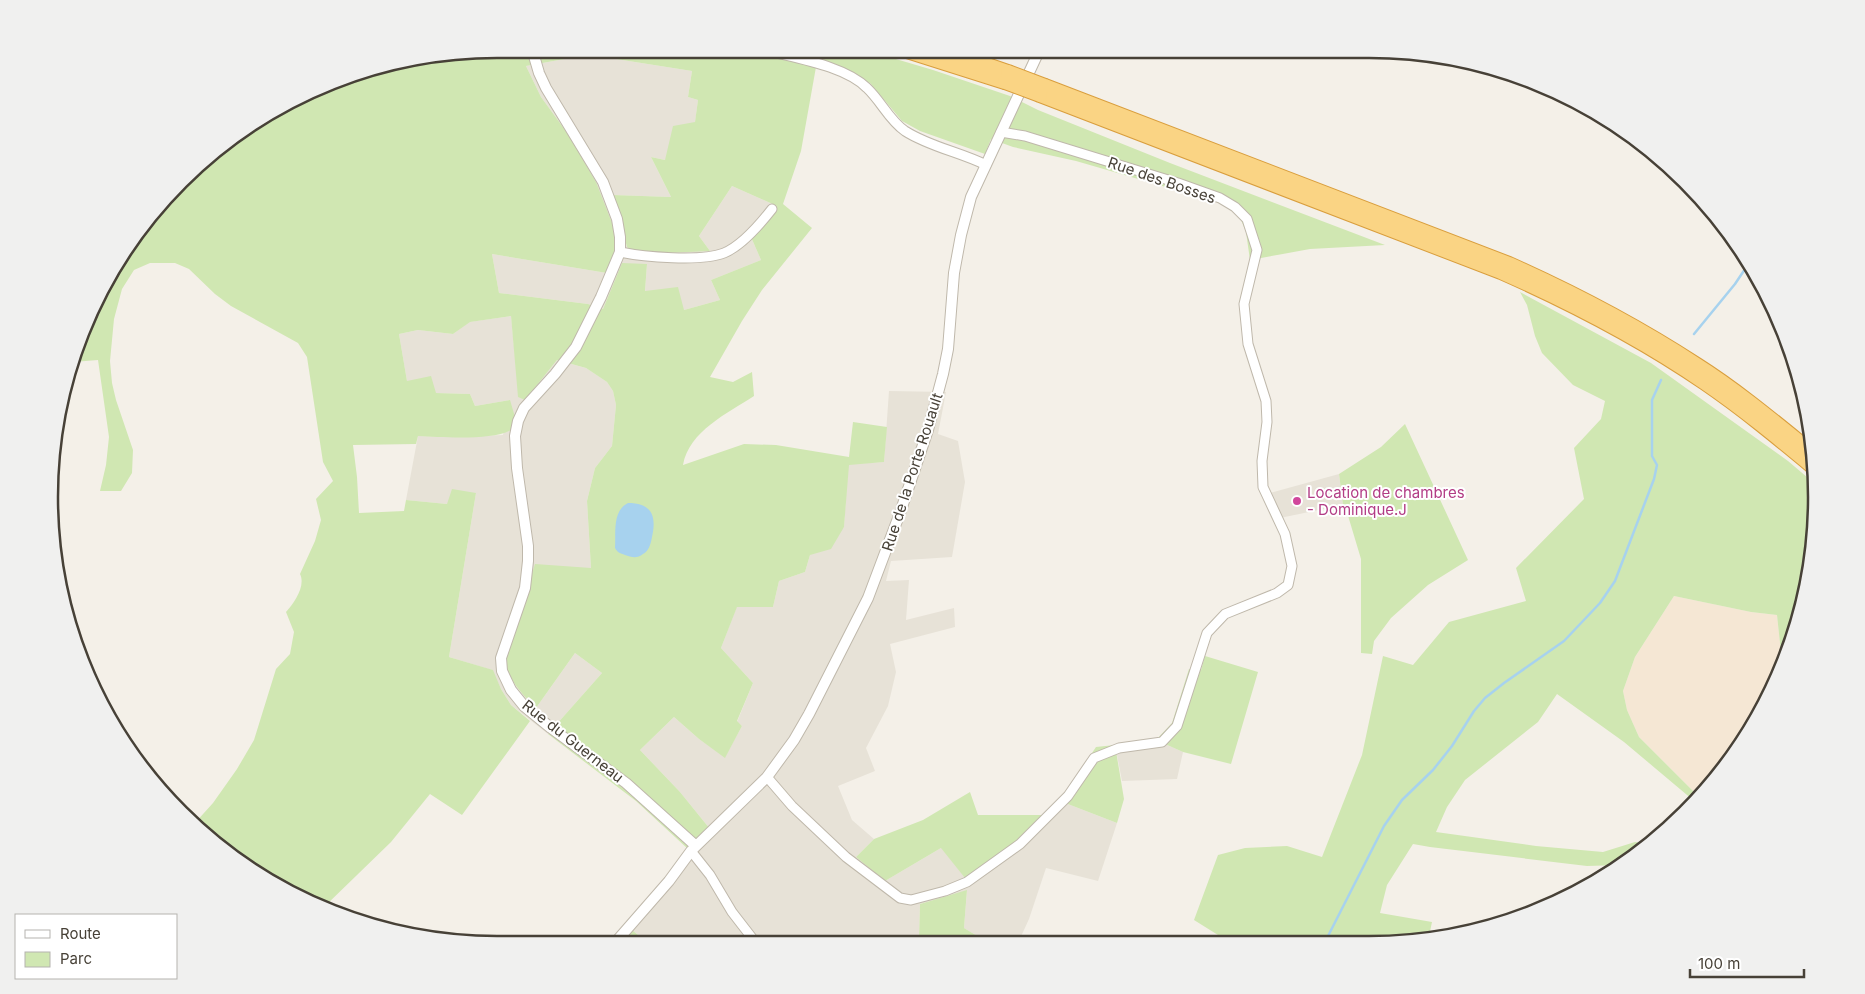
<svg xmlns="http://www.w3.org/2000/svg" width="1865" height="994" font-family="Inter,sans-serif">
<rect width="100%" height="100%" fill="#f4f0e8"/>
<!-- residential -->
<path fill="#e7e2d7" d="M 570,58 L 616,59 L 692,71 L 688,97 L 698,100 L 695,123 L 665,160 L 651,157 L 671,197 L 613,195 L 627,247 L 632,251 L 710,251 L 699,236 L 732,186 L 777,206 L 769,221 L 751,237 L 761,260 L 711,280 L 720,300 L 684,310 L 645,292 L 647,264 L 622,264 L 603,309 L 588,304 L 499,293 L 492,254 L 607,273 L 568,134 L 541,97 L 526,66 Z
M 511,316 L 519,397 L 525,399 L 557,360 L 586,368 L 607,382 L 613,391 L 616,405 L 612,446 L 595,468 L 587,501 L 591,568 L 508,674 L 519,690 L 536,708 L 575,653 L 602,673 L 548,734 L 511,705 L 501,689 L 492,670 L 449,657 L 476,493 L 447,504 L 406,500 L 418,436 L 454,437 L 503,435 L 510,400 L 475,406 L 470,394 L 436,393 L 407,381 L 399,334 L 418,330 L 453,334 L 469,322 Z
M 889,391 L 946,392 L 938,434 L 958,441 L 965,482 L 952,557 L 891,561 L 886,581 L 909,580 L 906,620 L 954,608 L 955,627 L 890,644 L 896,672 L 888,706 L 866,748 L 875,771 L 838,786 L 852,820 L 874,839 L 856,857 L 885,881 L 941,848 L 1008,849 L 1042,815 L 1060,801 L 1117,823 L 1098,881 L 1046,868 L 1029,919 L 1018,943 L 989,943 L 964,928 L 967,891 L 920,904 L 919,938 L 917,943 L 649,944 L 626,925 L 688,849 L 710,829 L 680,792 L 640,750 L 674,717 L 699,739 L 725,757 L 742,726 L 737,722 L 753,683 L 721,648 L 737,606 L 773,607 L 779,581 L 805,572 L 810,555 L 844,527 L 848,464 L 884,462 Z
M 1339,474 L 1343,505 L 1275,519 L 1263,495 Z
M 1156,740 L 1183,752 L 1177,779 L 1122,781 L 1115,745 Z"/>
<!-- commercial -->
<path fill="#f5e7d4" d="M 1674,596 L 1751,612 L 1777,615 L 1782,662 L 1770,696 L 1705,792 L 1695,802 L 1693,800 L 1697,795 L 1639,737 L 1627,710 L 1623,691 L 1635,657 Z"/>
<!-- green -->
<path fill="#d0e7b2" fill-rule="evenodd" d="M 497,49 L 862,49 L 933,70 L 1010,96 L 1038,110 L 1170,163 L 1385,245 L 1310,249 L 1250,260 L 1246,232 L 1239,215 L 1221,203 L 1076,161 L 1013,147 L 991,139 L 985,154 L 920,131 L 902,121 L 870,83 L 816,67 L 801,151 L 783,204 L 812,228 L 762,290 L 742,321 L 710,377 L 733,382 L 752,372 L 754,396 C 728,413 689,431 683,465 L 744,444 L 776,445 L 849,457 L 853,422 L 887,427 L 884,462 L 849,465 L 844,527 L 831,549 L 810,555 L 805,572 L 779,581 L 773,607 L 737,607 L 721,648 L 753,683 L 737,721 L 742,726 L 725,758 L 699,739 L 674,717 L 640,750 L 680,792 L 710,829 L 688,849 L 636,801 L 548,734 L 602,673 L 575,653 L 536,708 C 522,694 509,681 505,661 L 535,564 L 591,568 L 587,501 L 595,468 L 612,446 L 616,405 L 613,391 L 607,382 L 586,368 L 557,360 L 525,400 L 518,397 L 511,316 L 470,322 L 453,334 L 418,330 L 399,334 L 407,381 L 431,376 L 436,393 L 470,394 L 475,406 L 510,400 L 515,417 L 511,430 C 492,441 441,437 418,436 L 416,444 L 353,445 L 357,477 L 359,513 L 404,511 L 406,500 L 447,504 L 452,489 L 476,493 L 449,657 L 493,670 L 501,689 L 511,705 L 530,721 L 462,815 L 430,794 L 391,842 L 323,908 L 298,899 L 194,824 L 213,803 L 237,769 L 254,740 L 276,669 L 290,654 L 294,632 L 286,612 C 294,603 306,586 300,574 L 315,541 L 321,520 L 316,499 L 333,481 L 323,462 L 307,357 L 298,343 L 231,306 L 215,294 L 189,269 L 175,263 L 150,263 L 134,270 L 122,289 L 114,319 L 110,361 L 112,383 L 116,400 L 133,450 L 132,473 L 121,491 L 100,491 L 106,465 L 109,437 L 98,360 L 73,362 L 124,248 L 224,142 L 353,73 ZM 570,58 L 616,59 L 692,71 L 688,97 L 698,100 L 695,122 L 673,126 L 665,160 L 651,157 L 671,197 L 613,195 L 627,247 L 632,251 L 667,253 L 710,251 L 699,236 L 732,186 L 777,206 L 769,221 L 751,237 L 761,260 L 711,280 L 720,300 L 684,310 L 678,287 L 645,291 L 647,264 L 622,263 L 603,309 L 588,304 L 499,293 L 492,254 L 607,273 L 613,260 L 616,245 L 612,223 L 596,182 L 568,134 L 541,97 L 526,66 Z
M 1520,292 L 1651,363 L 1788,461 L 1814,483 L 1815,527 L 1801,613 L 1782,662 L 1777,615 L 1751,612 L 1674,596 L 1635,657 L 1623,691 L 1627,710 L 1639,737 L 1697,795 L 1693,800 L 1624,742 L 1557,694 L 1538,722 L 1465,780 L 1447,807 L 1436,832 L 1536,846 L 1603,852 L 1635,842 L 1650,844 L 1641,853 L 1620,865 L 1587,866 L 1430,847 L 1413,844 L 1387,885 L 1380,913 L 1432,922 L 1428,941 L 1214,942 L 1218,935 L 1194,920 L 1218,855 L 1245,848 L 1287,846 L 1322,857 L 1362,755 L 1383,656 L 1413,665 L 1449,622 L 1526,601 L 1516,568 L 1584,499 L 1574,448 L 1601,419 L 1605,401 L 1573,385 L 1542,353 L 1535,336 L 1527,305 Z
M 1405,424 L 1468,560 L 1428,585 L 1391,618 L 1374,641 L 1372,654 L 1361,653 L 1361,559 L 1346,509 L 1343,505 L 1339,474 L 1381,447 Z
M 1205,656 L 1258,672 L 1231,764 L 1183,752 L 1156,740 L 1172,723 L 1189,669 L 1201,670 Z
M 1115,745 L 1124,799 L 1117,823 L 1060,801 L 1096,747 Z
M 970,792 L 978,815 L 1042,815 L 1008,849 L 965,878 L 941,848 L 885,881 L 856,857 L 874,839 L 923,820 Z
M 967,890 L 964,928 L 989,943 L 917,943 L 919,938 L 920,904 Z
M 626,925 L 649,944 L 605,944 Z"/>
<!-- water -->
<path fill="#a7d2ee" d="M 628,503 C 651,503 657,515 652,537 C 651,543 649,551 643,554 C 637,559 631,557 625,555 C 620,553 618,553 615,548 C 616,533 612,511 628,503 Z"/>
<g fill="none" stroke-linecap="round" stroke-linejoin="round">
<!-- stream -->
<path stroke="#a7d2ee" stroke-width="2.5" d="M 1694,334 L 1735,284 L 1749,263
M 1325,942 L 1384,826 L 1402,800 L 1433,770 L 1452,746 L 1474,711 L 1485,698 L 1504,683 L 1564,641 L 1600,603 L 1615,581 L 1654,479 L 1657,465 L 1652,456 L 1652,400 L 1661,380"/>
<!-- minor casing -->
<g stroke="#bfb8ab" stroke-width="11">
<path id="minor" d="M 761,49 C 793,58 844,65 867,88 C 881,101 889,120 905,131 C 930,147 960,152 986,165
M 620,252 C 644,257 701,262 724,253 C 741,246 761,223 772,209
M 767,777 L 792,806 L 846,857 L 900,898 L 911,900 L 945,891 L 967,882 L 1020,844 L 1068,796 L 1094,758 L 1119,748 L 1162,742 L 1177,726 L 1207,633 L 1225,614 L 1277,593 L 1288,585 L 1292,566 L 1285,534 L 1263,487 L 1262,461 L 1267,422 L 1266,401 L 1248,344 L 1244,304 L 1257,250 L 1247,219 L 1235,207 L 1220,198 L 1178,183 L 1025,136 L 1001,132
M 691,851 L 710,875 L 732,912 L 756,943"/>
</g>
<!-- tertiary casing -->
<g stroke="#bfb8ab" stroke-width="12">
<path id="tertiary" d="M 532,49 L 539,73 L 546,88 L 603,182 L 617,219 L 620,237 L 620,252 L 601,297 L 576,347 L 555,374 L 524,408 L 518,421 L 515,436 L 517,468 L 528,546 L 528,561 L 525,588 L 501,658 L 502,671 L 511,690 L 524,706 L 551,728 L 626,783 L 696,846
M 614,944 L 669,881 L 691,851 L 767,777 L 794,740 L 809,714 L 868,598 L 900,513 L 928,430 L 943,374 L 948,349 L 954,273 L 961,235 L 971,197 L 1040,49"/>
</g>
<!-- trunk casing -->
<g stroke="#d99e3d" stroke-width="16">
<path id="trunk" d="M 901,49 L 1005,82
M 941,49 L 1008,72
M 1045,86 L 1509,264 C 1574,293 1637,326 1697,365 C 1738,391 1776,423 1813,453
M 1040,95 L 1501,272 C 1571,303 1641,339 1705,383 C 1743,409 1778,438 1813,467"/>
</g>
<!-- minor -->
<use href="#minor" stroke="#fff" stroke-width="9"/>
<!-- tertiary -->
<use href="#tertiary" stroke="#fff" stroke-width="10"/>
<!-- trunk -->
<use href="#trunk" stroke="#fad484" stroke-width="14"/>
<!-- trunk-bridge casing -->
<g stroke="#d99e3d" stroke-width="16" stroke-linecap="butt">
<path id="trunk-bridge" d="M 1008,72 L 1045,86
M 1005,82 L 1040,95"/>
</g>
<!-- trunk-bridge -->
<use href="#trunk-bridge" stroke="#fad484" stroke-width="14"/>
</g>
<!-- markers -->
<circle fill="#d1479c" stroke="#fff" stroke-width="2" cx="1297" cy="501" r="5"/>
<g text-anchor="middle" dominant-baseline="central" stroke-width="4" stroke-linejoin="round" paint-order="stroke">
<!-- street labels -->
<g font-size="15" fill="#474137" stroke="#fff">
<text transform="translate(1162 180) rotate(19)">Rue des Bosses</text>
<text transform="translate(912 472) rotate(-72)">Rue de la Porte Rouault</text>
<text transform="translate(573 741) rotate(38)">Rue du Guerneau</text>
</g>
<!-- hotel labels -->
<g font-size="15" fill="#b23c85" stroke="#fff" text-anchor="start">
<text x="1307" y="492">Location de chambres<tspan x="1307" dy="17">- Dominique.J</tspan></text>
</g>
</g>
<!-- crop -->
<path d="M0 0H1865V994H0ZM497 58H1369A439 439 0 0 1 1808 497V497A439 439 0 0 1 1369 936H497A439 439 0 0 1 58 497V497A439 439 0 0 1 497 58Z" fill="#f0f0ef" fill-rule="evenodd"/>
<path fill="none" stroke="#474137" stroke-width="2.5" d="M497 58H1369A439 439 0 0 1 1808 497V497A439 439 0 0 1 1369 936H497A439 439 0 0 1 58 497V497A439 439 0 0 1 497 58Z"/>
<!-- legend -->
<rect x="15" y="914" width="162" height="65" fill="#ffffff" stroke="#b5b3af"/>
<rect x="25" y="930" width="25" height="8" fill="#ffffff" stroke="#b5b3af"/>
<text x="60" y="939" font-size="15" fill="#474137">Route</text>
<rect x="25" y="952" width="25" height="15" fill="#d0e7b2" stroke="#b5b3af"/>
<text x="60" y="964" font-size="15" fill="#474137">Parc</text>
<!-- scale -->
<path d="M1690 969v8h114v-8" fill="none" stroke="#474137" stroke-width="2.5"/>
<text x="1698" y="969" font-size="15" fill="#474137" stroke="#ffffff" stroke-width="4" paint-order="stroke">100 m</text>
</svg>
